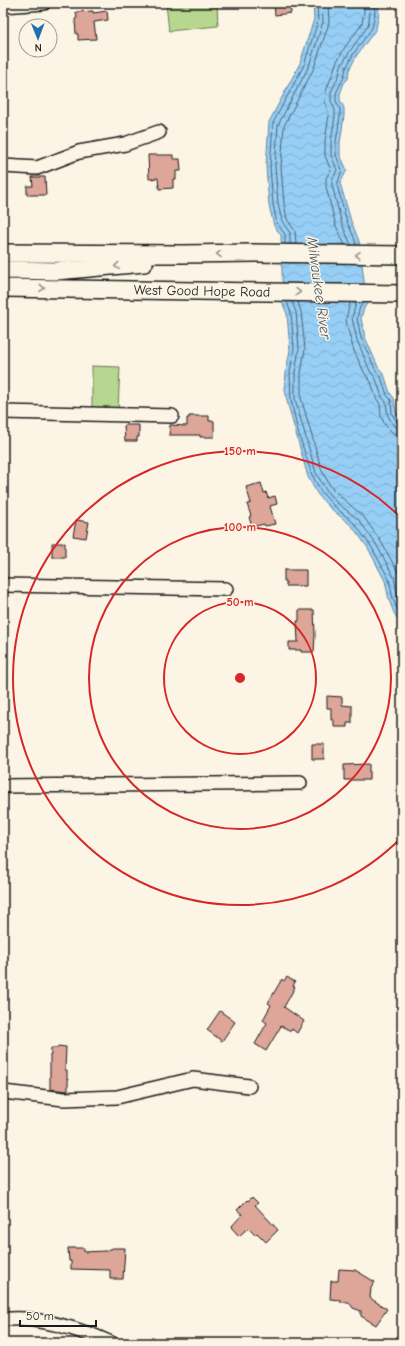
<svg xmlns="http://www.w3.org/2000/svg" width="405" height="1346" font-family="'Comic Neue',sans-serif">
<defs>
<pattern id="water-waves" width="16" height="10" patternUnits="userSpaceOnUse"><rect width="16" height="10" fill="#96cef5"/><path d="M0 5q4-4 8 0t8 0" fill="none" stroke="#81b0d1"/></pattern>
</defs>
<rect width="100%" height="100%" fill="#fcf5e5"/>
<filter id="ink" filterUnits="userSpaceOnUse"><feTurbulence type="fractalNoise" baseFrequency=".025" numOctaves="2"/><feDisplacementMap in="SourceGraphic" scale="8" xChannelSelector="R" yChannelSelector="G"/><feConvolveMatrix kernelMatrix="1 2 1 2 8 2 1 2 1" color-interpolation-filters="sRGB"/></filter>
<g filter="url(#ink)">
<!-- pitch -->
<path fill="#b7d68f" stroke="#6a7956" d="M 176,3 L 217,3 L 218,26 L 169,31 L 166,4 Z
M 92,366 L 120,367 L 118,411 L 92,409 Z"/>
<!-- water -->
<path fill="url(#water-waves)" stroke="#65879e" d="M 313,3 L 378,3 L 379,13 L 376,29 L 357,55 L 349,70 L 348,79 L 344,83 L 340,94 L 340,100 L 344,108 L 344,116 L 340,143 L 340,155 L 347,170 L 340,183 L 351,221 L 359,241 L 367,304 L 364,308 L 361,318 L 365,337 L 378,367 L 384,374 L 390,393 L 394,398 L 396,412 L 402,421 L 402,626 L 394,613 L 389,600 L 385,581 L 368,548 L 352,526 L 330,508 L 318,495 L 308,477 L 287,401 L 285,389 L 286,371 L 290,350 L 287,314 L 283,304 L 281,235 L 274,226 L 269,205 L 266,167 L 269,122 L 300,63 L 314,19 Z"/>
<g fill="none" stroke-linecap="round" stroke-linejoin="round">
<!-- shore -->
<path stroke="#4d6373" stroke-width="1" d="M 285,244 L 285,234 L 277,224 L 273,204 L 270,167 L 273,123 L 304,65 L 318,21 L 317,3
M 290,244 L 290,233 L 282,221 L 278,204 L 275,167 L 278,125 L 309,66 L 323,22 L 322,3
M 296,244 L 295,231 L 287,219 L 284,203 L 281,167 L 284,126 L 314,68 L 329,23 L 328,3
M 345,245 L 336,226 L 326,187 L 326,178 L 331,170 L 325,156 L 325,141 L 329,115 L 325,102 L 326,91 L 333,73 L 336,63 L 345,47 L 362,24 L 364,12 L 363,3
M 351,245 L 342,224 L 332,185 L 332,180 L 337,170 L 331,155 L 331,142 L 335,116 L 335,110 L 331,101 L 331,92 L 339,75 L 341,66 L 350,51 L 368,26 L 370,13 L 369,3
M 356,245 L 354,237 L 347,222 L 337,185 L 342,170 L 336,155 L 336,142 L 340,116 L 340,109 L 336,101 L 336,93 L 344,77 L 346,68 L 354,53 L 372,28 L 375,13 L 374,3
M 287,302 L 291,313 L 294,349 L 290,372 L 291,400 L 298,432 L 312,475 L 322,493 L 333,505 L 355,524 L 371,546 L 389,579 L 393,599 L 398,611 L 402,618
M 292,302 L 296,312 L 299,349 L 295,372 L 295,399 L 316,473 L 326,490 L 336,502 L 359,520 L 376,544 L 394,577 L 398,598 L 402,608
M 298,302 L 301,312 L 305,349 L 301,373 L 301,398 L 322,471 L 331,487 L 341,497 L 363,516 L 380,540 L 399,574 L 402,588
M 350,303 L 346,319 L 348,330 L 354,351 L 365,374 L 371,382 L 376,398 L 380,404 L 381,416 L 385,425 L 393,433 L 402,435
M 356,303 L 352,318 L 357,340 L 370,371 L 376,379 L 382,397 L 386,402 L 388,416 L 394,426 L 402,429
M 363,303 L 360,307 L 357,318 L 361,338 L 375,369 L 381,377 L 387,395 L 391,400 L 392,414 L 397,422 L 402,424"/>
</g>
<!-- building -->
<path fill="#dea699" stroke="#1c1c1c" d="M 274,3 L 290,3 L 291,13 L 275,15 Z
M 93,11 L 93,13 L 107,11 L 108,20 L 94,22 L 96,39 L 78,40 L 78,34 L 76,34 L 75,19 L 77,18 L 76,12 Z
M 148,155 L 173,155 L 173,159 L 180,159 L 181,171 L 176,171 L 176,179 L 173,179 L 173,188 L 159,189 L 158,178 L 149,179 Z
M 32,177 L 45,177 L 46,195 L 27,195 L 27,186 L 33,186 Z
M 189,416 L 209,416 L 209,421 L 214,421 L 214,437 L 200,437 L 200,435 L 169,435 L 170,425 L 187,426 L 187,418 L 189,418 Z
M 125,425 L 139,425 L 139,437 L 137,437 L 137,441 L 125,441 L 124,426 Z
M 261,483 L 264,493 L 266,492 L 268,498 L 275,496 L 277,504 L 270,506 L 275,524 L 265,526 L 264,524 L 252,527 L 249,517 L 251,516 L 247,504 L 251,503 L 246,487 Z
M 76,520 L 89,522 L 86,538 L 73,536 Z
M 52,543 L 65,543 L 65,557 L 52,557 Z
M 284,570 L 306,570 L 306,586 L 286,586 L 286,581 L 284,581 Z
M 299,610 L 314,610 L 315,635 L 314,652 L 301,652 L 301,650 L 289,650 L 289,642 L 298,642 L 297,621 L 299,621 Z
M 327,696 L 342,697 L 342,705 L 352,706 L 352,723 L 347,723 L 347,727 L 334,727 L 334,720 L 331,720 L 331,708 L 327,708 Z
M 312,744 L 324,744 L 324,759 L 312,759 Z
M 369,764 L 369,780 L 344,780 L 344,765 Z
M 287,977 L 295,982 L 293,986 L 295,987 L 284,1007 L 304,1021 L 297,1033 L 292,1029 L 291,1031 L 281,1026 L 266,1051 L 255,1044 L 267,1023 L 263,1020 L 271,1005 L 268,1003 L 282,979 L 284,981 Z
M 220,1011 L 235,1022 L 222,1041 L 207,1030 Z
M 58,1046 L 66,1047 L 65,1070 L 67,1070 L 67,1079 L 68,1079 L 68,1091 L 50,1089 L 50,1055 L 51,1055 L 51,1048 L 58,1048 Z
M 252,1197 L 258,1203 L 255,1205 L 278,1230 L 266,1242 L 257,1233 L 255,1235 L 248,1228 L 239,1236 L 231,1227 L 241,1216 L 242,1214 L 237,1210 L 247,1200 L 248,1201 Z
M 68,1248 L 84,1248 L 84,1252 L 105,1251 L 113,1248 L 125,1248 L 123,1279 L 110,1279 L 110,1270 L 71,1269 L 71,1261 L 69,1261 Z
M 339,1269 L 355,1270 L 375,1282 L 371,1288 L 370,1298 L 387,1309 L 376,1325 L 361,1316 L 361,1311 L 353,1308 L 349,1302 L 340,1302 L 341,1300 L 330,1299 L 331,1281 L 338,1281 Z"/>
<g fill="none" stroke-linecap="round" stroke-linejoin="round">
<!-- minor casing -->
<g stroke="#1c1c1c" stroke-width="16">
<path id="minor" d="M 3,6 L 44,3
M 3,166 L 37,168 L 79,152 L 125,144 L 159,132
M 3,412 L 172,416
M 3,585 L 226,589
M 3,786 L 300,783
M 3,1092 L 64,1099 L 117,1097 L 193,1079 L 249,1086
M 3,1319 C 13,1319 24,1318 34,1320 C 61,1324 87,1332 111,1343"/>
</g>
<!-- major casing -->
<g stroke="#1c1c1c" stroke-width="20">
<path id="major" d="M 3,253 L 183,254 L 255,253 L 402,255
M 3,272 L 8,270 L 56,271 L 144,263
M 3,288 L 402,294"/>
</g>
<!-- minor -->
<use href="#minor" stroke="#fcf5e5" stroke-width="13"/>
<!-- major -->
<use href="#major" stroke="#fcf5e5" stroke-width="17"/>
</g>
<!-- one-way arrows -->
<defs><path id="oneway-chevron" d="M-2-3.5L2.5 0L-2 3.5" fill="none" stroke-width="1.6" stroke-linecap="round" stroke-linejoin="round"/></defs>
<g stroke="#97938b">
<use href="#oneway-chevron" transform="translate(219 254) rotate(179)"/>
<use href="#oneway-chevron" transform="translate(358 255) rotate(-179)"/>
<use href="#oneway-chevron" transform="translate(117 266) rotate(175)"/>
<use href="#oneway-chevron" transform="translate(42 288) rotate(1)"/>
<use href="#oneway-chevron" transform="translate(298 292) rotate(1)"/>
</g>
</g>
<!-- distance rings -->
<g fill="none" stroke="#d62828" stroke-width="2">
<circle cx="240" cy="678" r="76"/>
<circle cx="240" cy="678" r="151"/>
<path d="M402 837A227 227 0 1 1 402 519"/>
</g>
<g text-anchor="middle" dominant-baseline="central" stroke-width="3" stroke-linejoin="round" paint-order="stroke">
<!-- street labels -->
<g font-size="14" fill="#1c1c1c" stroke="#fcf5e5">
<text transform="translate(202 291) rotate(1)">West Good Hope Road</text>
</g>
<!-- water labels -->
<g font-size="15" font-style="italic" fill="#475a68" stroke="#fcf5e5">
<text transform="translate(319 288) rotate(82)">Milwaukee River</text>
</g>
</g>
<circle cx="240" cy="678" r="6" fill="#d62828" stroke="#fcf5e5" stroke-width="2"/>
<g font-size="12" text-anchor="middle" font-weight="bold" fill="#d62828" stroke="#fcf5e5" stroke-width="3" stroke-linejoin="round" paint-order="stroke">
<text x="240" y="455">150 m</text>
<text x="240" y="531">100 m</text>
<text x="240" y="606">50 m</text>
</g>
<!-- margin -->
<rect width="405" height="1346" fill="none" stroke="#fcf5e5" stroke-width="16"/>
<rect x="8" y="8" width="389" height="1330" fill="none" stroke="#1c1c1c" stroke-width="1.5" filter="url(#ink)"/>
<!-- north arrow -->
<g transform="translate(38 38) rotate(179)"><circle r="19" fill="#fcf5e5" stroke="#a29e95"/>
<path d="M0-3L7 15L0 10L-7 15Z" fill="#1f6fb2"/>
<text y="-6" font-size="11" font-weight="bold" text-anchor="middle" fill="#1c1c1c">N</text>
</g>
<!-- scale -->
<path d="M20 1320v6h76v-6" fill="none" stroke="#1c1c1c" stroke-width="2"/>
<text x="26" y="1320" font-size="12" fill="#1c1c1c" stroke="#fcf5e5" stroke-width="3" paint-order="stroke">50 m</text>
</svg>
